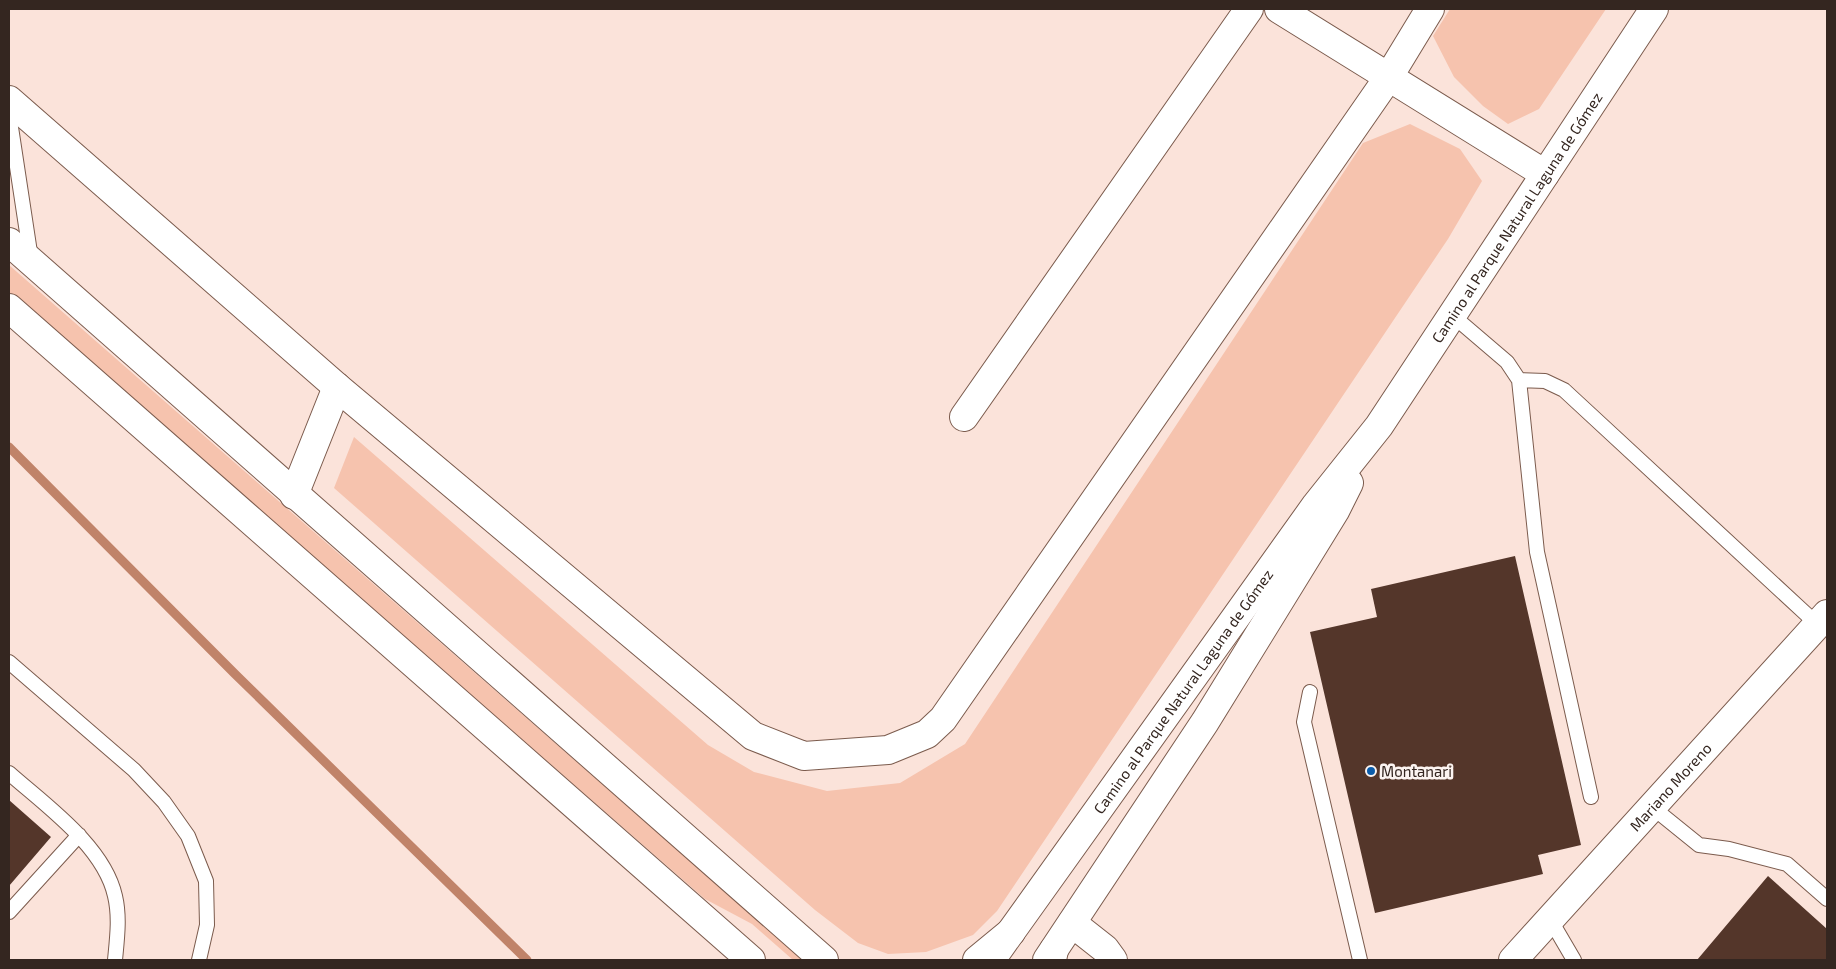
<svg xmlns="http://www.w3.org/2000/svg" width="1836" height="969" font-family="'Exo 2',sans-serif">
<rect width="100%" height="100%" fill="#fbe3da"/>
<!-- green -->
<path fill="#f6c3ae" d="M 1450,9 L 1606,9 L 1539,109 L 1508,124 L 1483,106 L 1454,77 L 1433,36 Z
M 1410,124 L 1460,149 L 1482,181 L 1448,239 L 997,911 L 973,935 L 926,952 L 888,954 L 858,943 L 815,910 L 334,488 L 354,437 L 708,745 L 754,772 L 827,791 L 900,783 L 965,744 L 1363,143 Z
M 9,265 L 803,960 L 793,960 L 752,924 L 705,899 L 9,292 Z"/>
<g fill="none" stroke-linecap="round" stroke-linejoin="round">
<!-- stream -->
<path stroke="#c08369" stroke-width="9" d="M 9,447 L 235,674 L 527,960"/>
</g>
<!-- building -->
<path fill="#54362a" d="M 1515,556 L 1581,845 L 1538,855 L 1543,874 L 1375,913 L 1310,632 L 1377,617 L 1371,589 Z
M 9,800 L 51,837 L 9,886 Z
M 1768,876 L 1827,929 L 1827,960 L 1697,960 Z"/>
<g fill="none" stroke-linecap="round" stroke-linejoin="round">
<!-- lane casing -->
<g stroke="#7b5b4d" stroke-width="16">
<path id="lane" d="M 9,114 L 31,259
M 1452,315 L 1507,362 L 1519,380 L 1537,552 L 1591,797
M 1519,380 L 1545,381 L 1564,390 L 1818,625
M 9,662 L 134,770 L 164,802 L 188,836 L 206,881 L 207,925 L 199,960
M 1310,692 L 1304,722 L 1360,960
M 9,773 C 45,805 104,846 115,896 C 120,917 117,939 115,960
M 1652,807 L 1699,845 L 1729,849 L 1787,864 L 1827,899
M 9,912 L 79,835
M 1550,919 L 1574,960"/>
</g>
<!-- street casing -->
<g stroke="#7b5b4d" stroke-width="30">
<g id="street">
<path d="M 1279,9 L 1545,174"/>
<path d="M 9,100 L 337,387 L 753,736 L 804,756 L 888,750 L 927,734 L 943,719 L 1388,78 L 1430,9"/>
<path d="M 964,417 L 1249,9"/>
<path d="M 294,495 L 337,387"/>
<path d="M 1072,923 L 1105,949 L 1113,960"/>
<path id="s1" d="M 1513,960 L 1827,614"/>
</g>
</g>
<!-- secondary casing -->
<g stroke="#7b5b4d" stroke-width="30">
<g id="secondary">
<path id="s2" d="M 998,950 L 1316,505 L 1379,426 L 1654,9"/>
<path d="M 1047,960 L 1205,722 L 1335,511 L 1349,483"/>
</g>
</g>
<!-- highway casing -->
<g stroke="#7b5b4d" stroke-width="30">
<path id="highway" d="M 9,242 L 824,960
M 9,308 L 751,960
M 977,960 L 1011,932
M 1052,960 L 1054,950"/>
</g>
<!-- lane -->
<use href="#lane" stroke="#fff" stroke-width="14"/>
<!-- street -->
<use href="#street" stroke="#fff" stroke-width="28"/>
<!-- secondary -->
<use href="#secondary" stroke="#fff" stroke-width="28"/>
<!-- highway -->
<use href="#highway" stroke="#fff" stroke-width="28"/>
</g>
<!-- markers -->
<circle fill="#0a5caa" stroke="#fcf4f1" stroke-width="2" cx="1371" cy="771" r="5"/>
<g text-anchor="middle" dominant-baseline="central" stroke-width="5" stroke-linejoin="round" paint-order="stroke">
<!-- street labels -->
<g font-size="15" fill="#342620" stroke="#fcf4f1">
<text stroke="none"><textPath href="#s2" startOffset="898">Camino al Parque Natural Laguna de Gómez</textPath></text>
<text stroke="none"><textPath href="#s2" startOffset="318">Camino al Parque Natural Laguna de Gómez</textPath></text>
<text stroke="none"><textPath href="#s1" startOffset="234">Mariano Moreno</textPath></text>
</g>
<!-- poi labels -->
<g font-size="15" fill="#342620" stroke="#fcf4f1" text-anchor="start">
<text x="1381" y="771">Montanari</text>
</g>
</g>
<!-- border -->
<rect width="1836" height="969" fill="none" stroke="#342620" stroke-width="20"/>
</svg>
